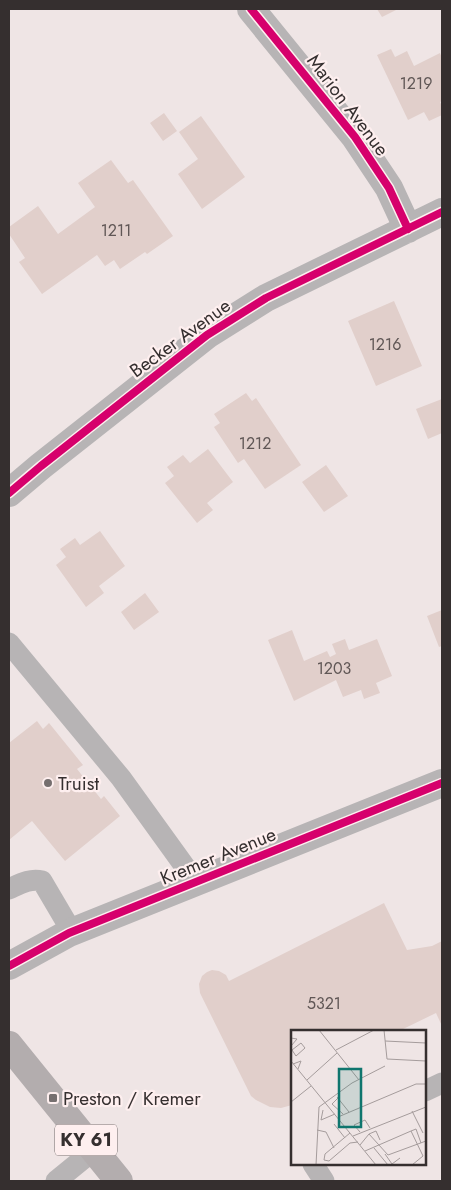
<svg xmlns="http://www.w3.org/2000/svg" width="451" height="1190" font-family="Jost,sans-serif">
<rect width="100%" height="100%" fill="#efe5e5"/>
<!-- building -->
<path fill="#e1cfcb" d="M 377,9 L 398,9 L 382,17 Z
M 391,49 L 395,57 L 407,51 L 414,66 L 440,53 L 442,58 L 442,101 L 440,102 L 442,106 L 442,115 L 429,121 L 424,112 L 408,120 L 377,55 Z
M 164,113 L 177,131 L 163,141 L 150,123 Z
M 201,116 L 245,177 L 202,209 L 178,174 L 198,159 L 179,132 Z
M 111,160 L 128,183 L 133,180 L 173,236 L 147,254 L 145,252 L 120,269 L 114,260 L 105,266 L 97,255 L 42,294 L 19,262 L 25,258 L 9,234 L 9,227 L 38,206 L 58,234 L 95,207 L 78,183 Z
M 394,301 L 422,366 L 376,386 L 348,321 Z
M 246,393 L 252,401 L 256,398 L 301,465 L 265,489 L 244,459 L 238,463 L 214,427 L 220,423 L 214,414 Z
M 442,399 L 442,433 L 428,439 L 416,409 Z
M 208,449 L 233,482 L 207,503 L 213,510 L 197,523 L 165,483 L 174,476 L 167,467 L 183,455 L 190,463 Z
M 326,465 L 348,496 L 324,512 L 302,482 Z
M 100,531 L 125,566 L 99,586 L 104,593 L 86,607 L 56,565 L 66,557 L 60,549 L 75,538 L 80,545 Z
M 145,593 L 159,612 L 134,630 L 121,612 Z
M 442,610 L 442,646 L 439,647 L 427,616 Z
M 292,630 L 304,661 L 327,651 L 330,657 L 336,654 L 332,644 L 345,639 L 349,650 L 377,639 L 392,676 L 376,683 L 380,693 L 364,699 L 361,690 L 343,697 L 336,680 L 294,701 L 268,640 Z
M 37,721 L 43,729 L 49,723 L 83,765 L 77,769 L 101,799 L 104,796 L 120,816 L 65,861 L 32,821 L 9,840 L 9,743 Z
M 384,903 L 407,950 L 432,946 L 442,941 L 442,1026 L 436,1013 L 399,1031 L 292,1031 L 292,1105 L 281,1108 L 270,1107 L 256,1100 L 251,1096 L 200,993 L 199,984 L 202,976 L 207,972 L 212,970 L 219,971 L 226,975 L 229,981 Z"/>
<g fill="none" stroke-linecap="round" stroke-linejoin="round">
<!-- lane -->
<path stroke="#b7b4b5" stroke-width="21" d="M 9,643 L 121,778 L 196,882
M 9,889 C 20,884 30,878 42,881 L 72,932
M 425,1091 L 442,1083
M 313,1164 L 324,1181
M 56,1181 L 94,1150"/>
<!-- street -->
<path stroke="#b7b4b5" stroke-width="28" d="M 251,9 L 355,137 L 389,188 L 408,229
M 9,493 L 41,466 L 207,335 L 266,298 L 442,212
M 9,966 L 69,933 L 442,783"/>
<!-- primary -->
<path stroke="#b3adae" stroke-width="28" d="M 9,1045 L 119,1181"/>
<!-- cycleway casing -->
<g stroke="#feefef" stroke-width="11">
<path id="cycleway" d="M 251,9 L 355,137 L 389,188 L 408,229
M 9,493 L 41,466 L 207,335 L 266,298 L 442,212
M 9,966 L 69,933 L 442,783"/>
</g>
<!-- cycleway -->
<use href="#cycleway" stroke="#d6006c" stroke-width="8"/>
</g>
<!-- markers -->
<g fill="#766f6f" stroke="#feefef" stroke-width="2">
<circle cx="48" cy="783" r="5"/>
<rect x="48" y="1093" width="10" height="10" rx="2.5"/>
</g>
<g text-anchor="middle" dominant-baseline="central" stroke-width="4.5" stroke-linejoin="round" paint-order="stroke">
<!-- number labels -->
<g font-size="16" fill="#605756">
<text x="416" y="83">1219</text>
<text x="116" y="230">1211</text>
<text x="385" y="344">1216</text>
<text x="255" y="443">1212</text>
<text x="334" y="668">1203</text>
<text x="324" y="1003">5321</text>
</g>
<!-- shield labels -->
<rect fill="#feefef" stroke="#716969" stroke-width="1" x="55" y="1124.5" width="62" height="31" rx="4"/>
<g font-size="18" font-weight="bold" fill="#352f2f">
<text x="86" y="1140">KY 61</text>
</g>
<!-- street labels -->
<g font-size="19" fill="#352f2f" stroke="#feefef">
<text transform="translate(348 105) rotate(53)">Marion Avenue</text>
<text transform="translate(180 338) rotate(-36)">Becker Avenue</text>
<text transform="translate(218 856) rotate(-22)">Kremer Avenue</text>
</g>
<!-- poi labels -->
<g font-size="19" fill="#352f2f" stroke="#feefef" text-anchor="start">
<text x="58" y="783">Truist</text>
<text x="63" y="1098">Preston / Kremer</text>
</g>
</g>
<!-- overview -->
<g transform="translate(291 1030)">
<rect width="135" height="135" fill="#efe5e5"/>
<path fill="none" stroke="#a59c9c" stroke-width="1" d="M 28,0 L 68,50M 93,0 L 96,29 L 135,31M 0,8 L 6,9 L 0,16M 94,11 L 135,13M 10,13 L 14,18 L 5,26 L 1,20 ZM 45,20 L 83,0M 0,31 L 85,135M 2,34 L 10,31 L 7,39M 16,50 L 46,23M 46,67 L 58,82M 47,68 L 41,74 L 52,84M 0,72 L 20,56M 32,80 L 30,90 L 44,84M 121,81 L 132,103M 47,87 L 125,54 L 135,54M 43,94 L 54,108M 26,100 L 35,102 L 43,118M 120,101 L 125,99 L 130,113M 69,102 L 63,95 L 74,90 L 79,98M 59,103 L 34,124 L 33,130 L 38,131 L 59,113 L 67,112M 78,104 L 85,101 L 89,110M 62,106 L 135,77M 69,115 L 78,104 L 97,125 L 135,111M 83,118 L 97,135M 74,121 L 120,101 L 132,126 L 121,135M 94,124 L 101,134 L 109,128M 25,135 L 28,77 L 61,53 L 94,36"/>
<path fill="#0f766e" fill-opacity="0.15" stroke="#0f766e" stroke-width="2.5" d="M 48,39 L 70,39 L 70,97 L 48,97 Z"/>
<rect width="135" height="135" fill="none" stroke="#352f2f" stroke-width="2.5"/>
</g>
<!-- border -->
<rect width="451" height="1190" fill="none" stroke="#352f2f" stroke-width="20"/>
</svg>
